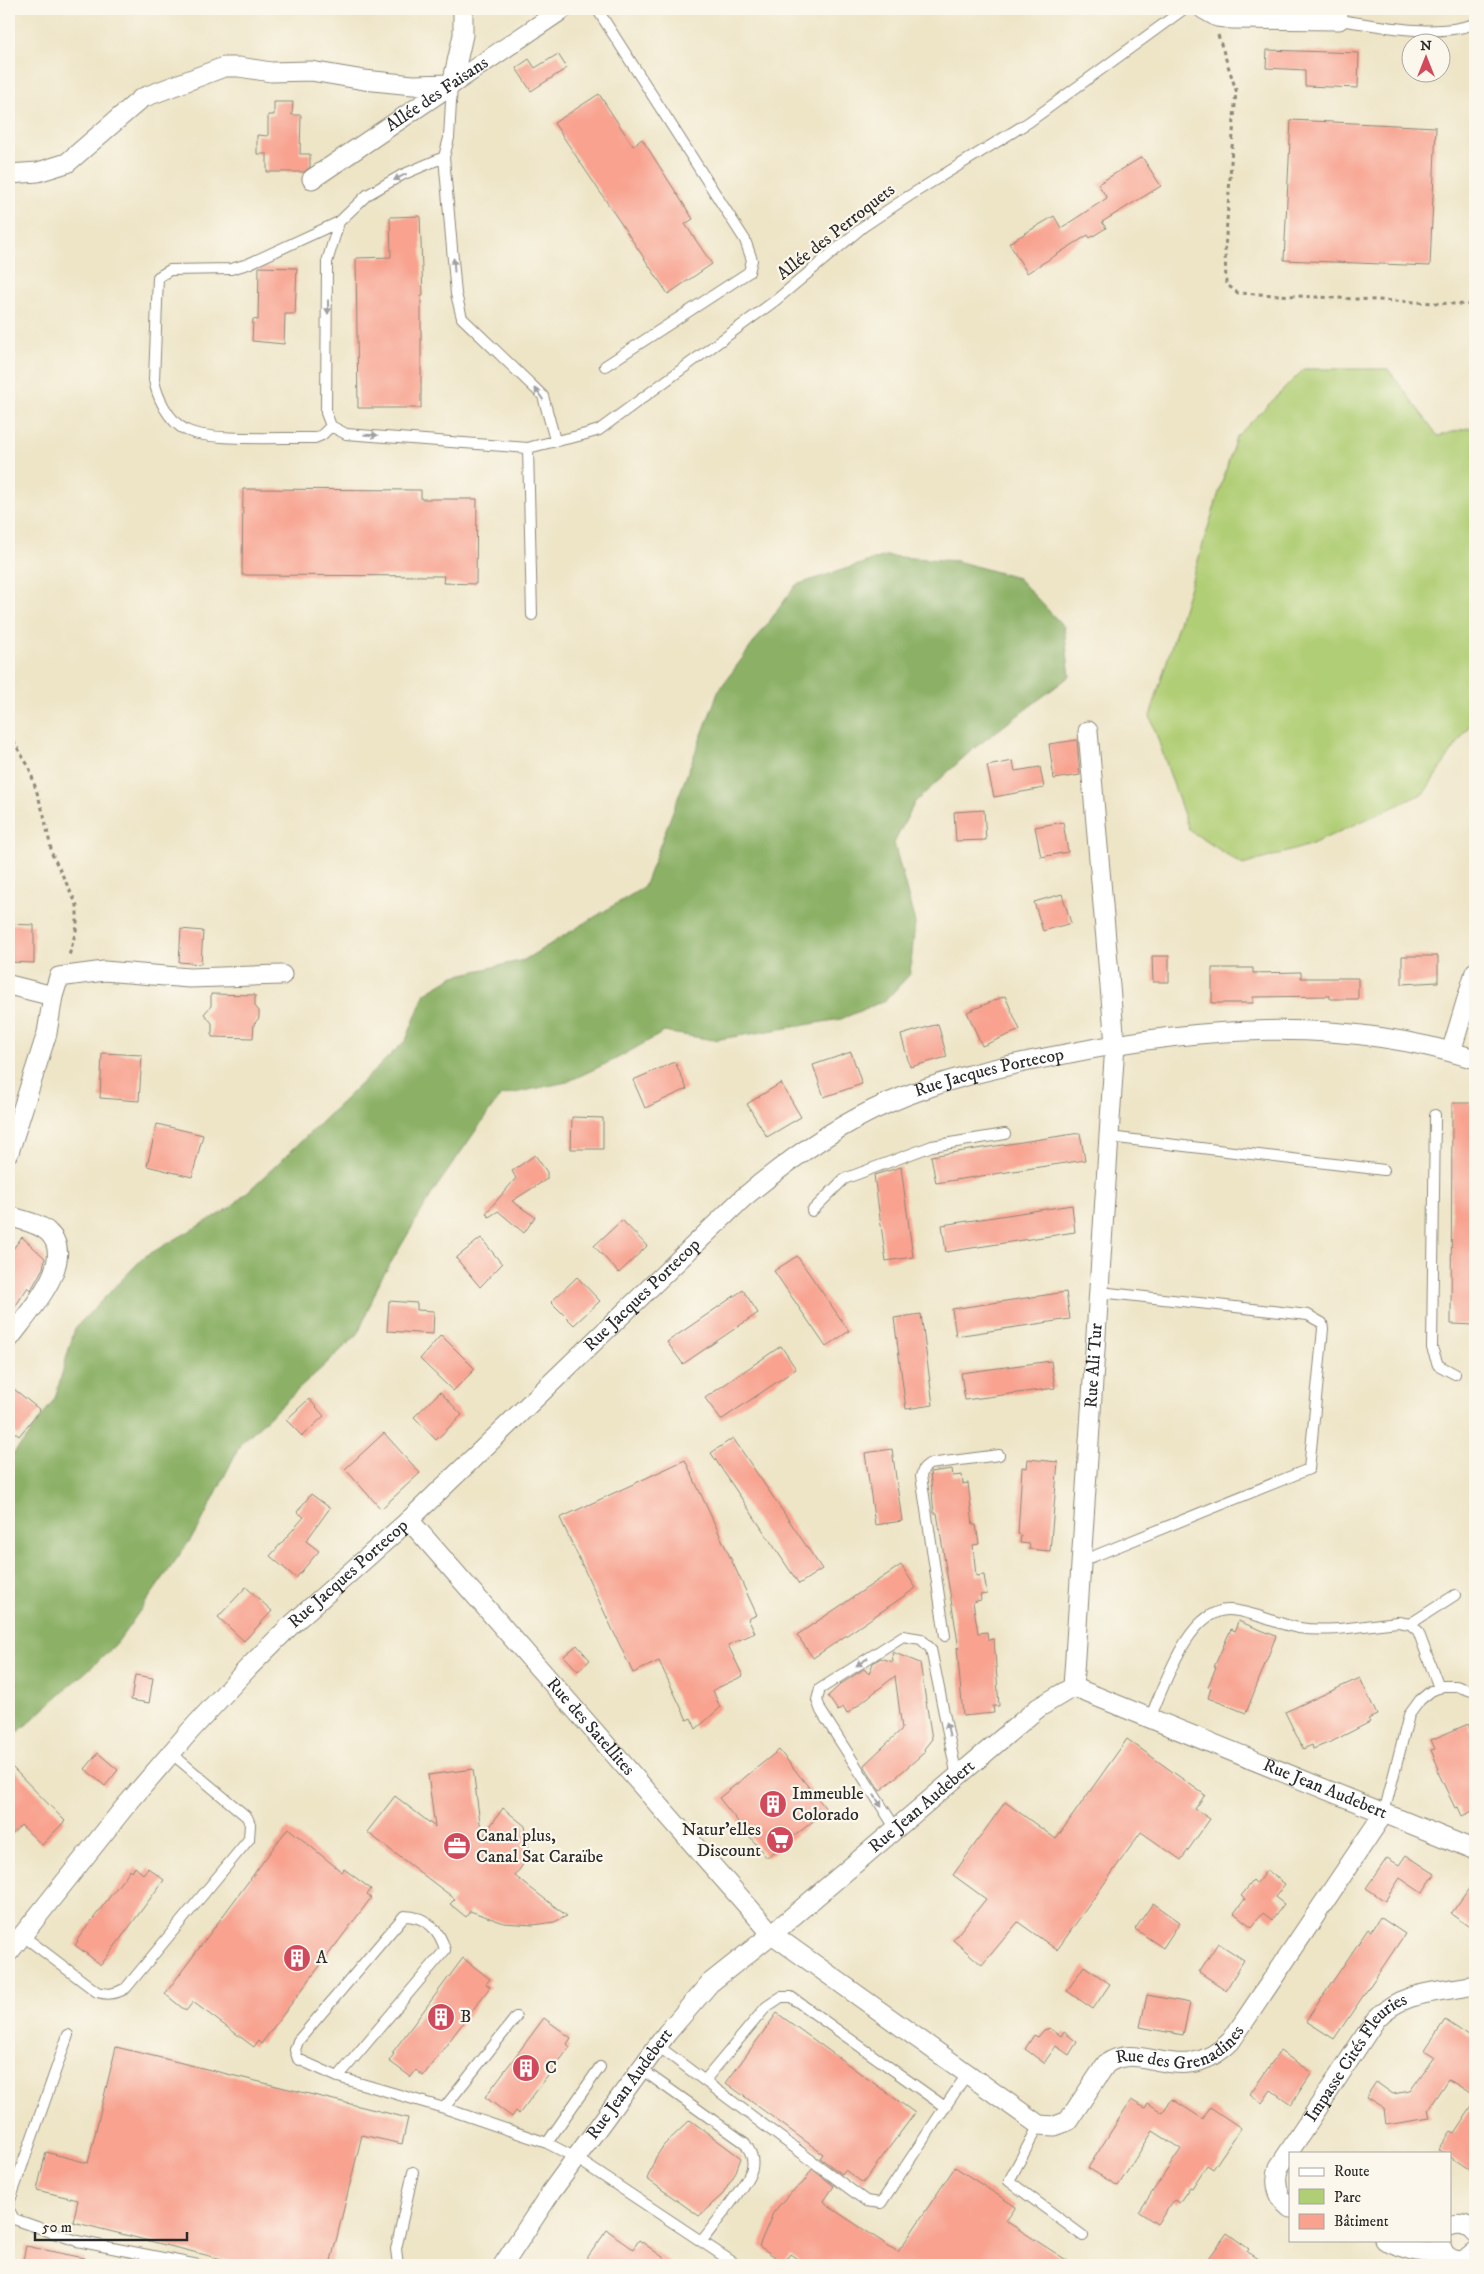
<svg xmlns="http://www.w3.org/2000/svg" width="1484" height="2274" font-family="'IM FELL DW Pica',serif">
<rect width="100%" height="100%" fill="#fbf7ec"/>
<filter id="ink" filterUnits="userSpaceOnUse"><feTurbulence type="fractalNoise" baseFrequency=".02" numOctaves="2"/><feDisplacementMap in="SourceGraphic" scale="10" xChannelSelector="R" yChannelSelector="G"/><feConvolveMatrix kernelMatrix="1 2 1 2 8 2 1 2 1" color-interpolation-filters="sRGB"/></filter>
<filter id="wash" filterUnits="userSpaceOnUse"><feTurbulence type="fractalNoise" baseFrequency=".0096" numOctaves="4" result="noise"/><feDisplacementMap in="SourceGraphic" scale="20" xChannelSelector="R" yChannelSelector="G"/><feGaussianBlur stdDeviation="1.12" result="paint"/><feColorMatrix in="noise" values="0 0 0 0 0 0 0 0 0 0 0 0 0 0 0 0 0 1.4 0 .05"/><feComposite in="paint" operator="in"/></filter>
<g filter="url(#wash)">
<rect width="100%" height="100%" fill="#eee5c7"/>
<!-- green -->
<path fill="#b0ce75" stroke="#6e7c50" d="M 1304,369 L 1388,369 L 1438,436 L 1475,426 L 1475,717 L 1424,793 L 1310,845 L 1243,865 L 1189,830 L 1150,716 L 1236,437 Z"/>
<!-- forest -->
<path fill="#8cb166" stroke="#5c6e48" d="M 885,556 L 957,561 L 1018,578 L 1064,627 L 1070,676 L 973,749 L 915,802 L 894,843 L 915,923 L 910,974 L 886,1000 L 841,1019 L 714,1040 L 664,1032 L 616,1059 L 567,1082 L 500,1096 L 433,1192 L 380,1281 L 358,1334 L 241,1443 L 198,1529 L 114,1647 L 9,1740 L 9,1458 L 27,1438 L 55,1398 L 75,1328 L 144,1257 L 230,1208 L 286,1156 L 406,1040 L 425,993 L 454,976 L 524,960 L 644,887 L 719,690 L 796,585 Z"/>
<g id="blocks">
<!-- building -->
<path fill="#f8a28f" d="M 1267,50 L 1359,53 L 1358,88 L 1305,86 L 1305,70 L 1266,68 Z
M 558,54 L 567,68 L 531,91 L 516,68 L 529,59 L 535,68 Z
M 599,94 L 633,146 L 642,139 L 693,219 L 685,224 L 712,264 L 668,294 L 554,123 Z
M 274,102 L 293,102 L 292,115 L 301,115 L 300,154 L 310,154 L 310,167 L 304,172 L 267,172 L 267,154 L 257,154 L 257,135 L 268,136 L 268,115 L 274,115 Z
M 1291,120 L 1436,127 L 1430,266 L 1284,260 Z
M 1142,157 L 1161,186 L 1102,222 L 1106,228 L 1090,238 L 1088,235 L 1027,273 L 1009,243 L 1054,216 L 1061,228 L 1107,198 L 1098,184 Z
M 420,216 L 423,296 L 421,296 L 421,408 L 358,408 L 356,258 L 391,257 L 390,217 Z
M 259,267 L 297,268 L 295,314 L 285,314 L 284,344 L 252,341 L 253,319 L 258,320 Z
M 243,489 L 421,490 L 421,499 L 477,499 L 476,584 L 443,583 L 444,576 L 242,575 Z
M 1077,740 L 1080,775 L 1054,779 L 1049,744 Z
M 1013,761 L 1015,771 L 1040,767 L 1044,788 L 994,797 L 987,766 Z
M 984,810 L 986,840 L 956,841 L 954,812 Z
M 1063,822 L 1068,852 L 1041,857 L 1035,827 Z
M 1062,894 L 1071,923 L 1043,931 L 1034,902 Z
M 9,924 L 34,925 L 34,963 L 9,962 Z
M 181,929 L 203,931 L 201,964 L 179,962 Z
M 1152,956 L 1169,956 L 1169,982 L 1153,982 Z
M 1402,956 L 1438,956 L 1438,982 L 1402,984 Z
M 1212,968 L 1253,968 L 1253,973 L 1301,972 L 1301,978 L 1358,978 L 1358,999 L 1330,999 L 1330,996 L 1253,997 L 1253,1003 L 1212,1003 Z
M 211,994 L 255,995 L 255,1006 L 259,1011 L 259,1018 L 254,1024 L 253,1038 L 212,1037 L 212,1023 L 204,1014 L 211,1006 Z
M 1005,996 L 1020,1030 L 982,1046 L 967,1012 Z
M 938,1024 L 947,1057 L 910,1067 L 901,1035 Z
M 851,1052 L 862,1084 L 824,1097 L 813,1065 Z
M 102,1053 L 142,1055 L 139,1101 L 100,1098 Z
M 675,1062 L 687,1089 L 645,1108 L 633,1080 Z
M 781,1083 L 801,1117 L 767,1137 L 747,1104 Z
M 1452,1103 L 1475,1103 L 1475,1325 L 1451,1324 Z
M 572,1117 L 603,1118 L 603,1149 L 571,1149 Z
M 157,1124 L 203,1135 L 192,1177 L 147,1166 Z
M 1080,1133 L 1085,1160 L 936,1183 L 931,1156 Z
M 535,1155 L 547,1172 L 547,1179 L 512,1201 L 535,1217 L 524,1233 L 498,1211 L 489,1217 L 486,1213 L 516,1178 L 512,1171 Z
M 901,1167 L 913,1257 L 886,1261 L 874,1175 Z
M 1072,1205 L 1075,1232 L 946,1252 L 942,1225 Z
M 622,1220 L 647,1246 L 619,1273 L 594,1246 Z
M 22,1237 L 45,1258 L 43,1268 L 31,1290 L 28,1287 L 9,1316 L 9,1254 Z
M 481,1238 L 502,1264 L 480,1287 L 456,1258 Z
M 797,1256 L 849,1331 L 826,1347 L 774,1271 Z
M 577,1277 L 600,1301 L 574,1325 L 551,1302 Z
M 743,1290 L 758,1313 L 683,1364 L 667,1342 Z
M 1066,1292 L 1070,1319 L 956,1336 L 952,1309 Z
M 389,1301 L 417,1303 L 417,1310 L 434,1311 L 433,1334 L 387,1331 Z
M 921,1314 L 933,1405 L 906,1409 L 894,1318 Z
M 441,1335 L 475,1369 L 453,1391 L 420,1359 Z
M 781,1346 L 796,1369 L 721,1420 L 705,1398 Z
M 1051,1361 L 1055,1388 L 965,1400 L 961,1373 Z
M 9,1385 L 40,1410 L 19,1436 L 9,1428 Z
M 440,1392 L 462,1415 L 436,1440 L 414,1417 Z
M 309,1399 L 324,1416 L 302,1436 L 286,1420 Z
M 384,1433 L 420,1473 L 381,1509 L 345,1469 Z
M 733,1438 L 822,1569 L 799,1584 L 711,1453 Z
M 892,1449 L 902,1521 L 875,1525 L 865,1453 Z
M 1028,1459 L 1058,1462 L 1050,1551 L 1029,1549 L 1030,1544 L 1020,1543 L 1021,1535 L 1018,1534 L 1022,1467 L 1027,1468 Z
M 685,1460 L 757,1615 L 748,1619 L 755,1633 L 728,1645 L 743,1676 L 713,1690 L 720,1708 L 696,1729 L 691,1718 L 687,1720 L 659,1661 L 633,1673 L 560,1518 Z
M 952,1469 L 953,1476 L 962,1475 L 963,1484 L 968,1483 L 973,1525 L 976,1525 L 979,1544 L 973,1545 L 976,1576 L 984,1575 L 987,1594 L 980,1595 L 981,1600 L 973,1602 L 978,1633 L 987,1632 L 988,1640 L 994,1639 L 999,1706 L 993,1706 L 994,1713 L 963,1716 L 957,1647 L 959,1649 L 937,1513 L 934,1513 L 930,1472 Z
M 311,1494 L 330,1508 L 306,1541 L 319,1551 L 296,1578 L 270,1556 L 304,1517 L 297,1512 Z
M 901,1565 L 916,1588 L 813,1658 L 797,1635 Z
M 246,1587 L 272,1611 L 244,1641 L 218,1617 Z
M 1238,1621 L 1276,1636 L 1246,1713 L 1208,1698 L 1211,1688 L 1208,1687 L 1216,1667 L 1214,1667 L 1231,1629 L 1235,1631 Z
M 577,1645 L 590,1660 L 578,1671 L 564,1656 Z
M 892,1652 L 920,1663 L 932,1739 L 924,1749 L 925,1752 L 880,1791 L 864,1765 L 902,1729 L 895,1676 L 847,1714 L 843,1707 L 838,1711 L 828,1696 L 841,1684 L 864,1669 L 869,1674 L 873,1663 L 881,1658 L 893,1662 Z
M 135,1675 L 153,1678 L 149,1703 L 131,1700 Z
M 1360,1678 L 1377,1715 L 1368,1719 L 1370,1722 L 1333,1741 L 1313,1749 L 1312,1745 L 1303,1749 L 1285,1712 Z
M 1468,1724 L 1475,1740 L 1475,1810 L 1462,1816 L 1458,1807 L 1455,1808 L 1437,1770 L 1439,1769 L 1431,1750 L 1435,1749 L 1431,1740 Z
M 1127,1739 L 1205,1795 L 1195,1809 L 1210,1819 L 1181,1860 L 1141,1832 L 1057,1950 L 1018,1922 L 982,1965 L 953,1940 L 986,1899 L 953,1875 L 1005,1802 L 1056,1839 Z
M 779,1750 L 827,1810 L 767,1858 L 719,1798 Z
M 98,1753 L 118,1770 L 105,1786 L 85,1769 Z
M 9,1764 L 65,1821 L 42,1845 L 21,1825 L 9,1838 Z
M 473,1769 L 482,1838 L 503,1808 L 525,1826 L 530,1854 L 515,1876 L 567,1916 L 554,1922 L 533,1925 L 504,1923 L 470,1911 L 466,1917 L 450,1904 L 455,1899 L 367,1832 L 395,1796 L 435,1827 L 428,1775 Z
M 288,1828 L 342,1872 L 344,1869 L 371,1889 L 367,1895 L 371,1898 L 261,2044 L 258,2041 L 254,2047 L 193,2002 L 186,2011 L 165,1994 Z
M 1406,1855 L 1435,1874 L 1422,1893 L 1400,1878 L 1385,1901 L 1366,1888 L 1387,1858 L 1399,1865 Z
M 135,1867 L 143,1874 L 148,1868 L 164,1880 L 101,1965 L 75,1945 L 78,1941 L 77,1940 L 130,1870 L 132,1872 Z
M 1267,1870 L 1285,1884 L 1275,1897 L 1284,1904 L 1272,1920 L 1263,1913 L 1252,1927 L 1234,1913 L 1245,1899 L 1241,1896 L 1253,1881 L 1256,1884 Z
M 1475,1880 L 1475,1931 L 1451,1914 Z
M 1153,1903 L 1180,1922 L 1163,1948 L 1135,1929 Z
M 1380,1917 L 1405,1934 L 1334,2039 L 1306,2021 L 1368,1929 L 1371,1931 Z
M 1218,1943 L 1244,1960 L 1226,1990 L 1199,1972 Z
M 463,1958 L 490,1979 L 486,1984 L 490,1987 L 423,2076 L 416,2070 L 411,2077 L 389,2061 L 394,2054 L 392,2053 Z
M 1084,1966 L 1110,1984 L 1093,2009 L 1067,1991 Z
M 1147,1995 L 1190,2003 L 1183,2035 L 1140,2027 Z
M 777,2013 L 915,2113 L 863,2183 L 845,2170 L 842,2174 L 820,2158 L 823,2154 L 726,2083 Z
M 544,2018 L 571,2038 L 567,2044 L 570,2047 L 519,2114 L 516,2111 L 512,2117 L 485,2097 Z
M 1445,2020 L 1475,2040 L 1475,2096 L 1448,2079 L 1428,2109 L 1430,2118 L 1386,2125 L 1384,2108 L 1366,2097 L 1376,2082 L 1393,2094 L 1410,2091 L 1434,2057 L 1424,2051 Z
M 1050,2028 L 1061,2036 L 1064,2032 L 1077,2042 L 1069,2055 L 1056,2046 L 1044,2063 L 1025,2049 L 1034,2035 L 1038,2037 L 1044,2030 Z
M 116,2047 L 408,2118 L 402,2144 L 362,2135 L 330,2265 L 246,2265 L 73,2222 L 78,2200 L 37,2190 L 46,2152 L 88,2163 Z
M 1280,2051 L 1312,2073 L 1291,2104 L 1271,2090 L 1262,2103 L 1250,2094 Z
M 1172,2099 L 1203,2119 L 1210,2107 L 1241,2128 L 1213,2169 L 1207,2165 L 1192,2188 L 1190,2187 L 1179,2203 L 1174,2200 L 1157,2224 L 1139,2212 L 1181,2149 L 1153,2131 L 1118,2186 L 1088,2168 L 1131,2100 L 1145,2108 L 1148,2103 L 1163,2113 Z
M 1475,2102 L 1475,2174 L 1450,2157 L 1450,2153 L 1443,2153 L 1438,2149 L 1450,2132 L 1454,2134 Z
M 690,2120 L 741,2158 L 735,2174 L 723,2194 L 699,2216 L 647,2179 L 656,2157 L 664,2145 Z
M 955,2167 L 1016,2207 L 1006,2221 L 1074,2265 L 806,2265 L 790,2254 L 784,2263 L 759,2246 L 773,2213 L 787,2196 L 803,2183 L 812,2169 L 834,2186 L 824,2201 L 828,2206 L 898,2252 Z
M 607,2230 L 633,2249 L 639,2240 L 674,2265 L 582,2265 Z
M 1227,2233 L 1249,2249 L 1247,2252 L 1267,2265 L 1204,2265 Z
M 26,2246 L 84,2258 L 83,2265 L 22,2265 Z"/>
</g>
</g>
<g filter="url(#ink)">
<use href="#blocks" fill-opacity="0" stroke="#8c8879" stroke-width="1"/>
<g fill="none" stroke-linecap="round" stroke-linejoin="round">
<!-- lane casing -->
<g stroke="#8c8879" stroke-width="12">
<path id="lane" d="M 597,9 L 745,240 L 752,260 L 749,272 L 605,366
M 1342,9 L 1339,20 C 1384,26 1432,38 1475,24
M 452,84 L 449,138 L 444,157 L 456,294 L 462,318 L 543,396 L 555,440
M 444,157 L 402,175 L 367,195 L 339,222 L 327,262 L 326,413 L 331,426 L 346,434 L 528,448 C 552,441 576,438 599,430 L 776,300 L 864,226 L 909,196 L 1029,122 L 1184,9
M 331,426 L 322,435 L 315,438 C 285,437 210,442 186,430 C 169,422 157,397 154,380 L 158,277 L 170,270 L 231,269 L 248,264 L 339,222
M 528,448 L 532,615
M 1435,1115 L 1432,1348 L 1438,1365 L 1455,1374
M 1109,1137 L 1384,1170
M 812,1211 L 844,1179 L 932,1146 L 1005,1134
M 1082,1561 L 1309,1469 L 1323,1329 L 1322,1323 L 1308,1315 L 1100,1292
M 1410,1624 L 1455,1595
M 945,1636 L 921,1476 L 924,1468 L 929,1464 L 999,1455
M 1150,1718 C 1164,1687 1188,1609 1229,1610 C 1253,1611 1276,1624 1299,1628 C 1331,1633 1366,1625 1398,1622 L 1410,1624 L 1418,1631 L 1439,1688
M 1384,1813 L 1409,1715 L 1420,1700 L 1431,1691 L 1443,1686 L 1456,1686 L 1475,1692
M 896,1829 L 821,1711 L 817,1700 L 820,1689 L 903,1636 L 921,1639 L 931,1649 L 957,1777
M 22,1935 L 97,1992 C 108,1995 116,1994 126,1988 L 249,1839 L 250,1824 L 247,1817 L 171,1753
M 658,2046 L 866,2201 L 881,2203 L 967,2074
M 641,2069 L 745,2143 C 750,2151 754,2158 752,2168 C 749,2182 712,2227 702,2241
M 338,2077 L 445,1950 C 440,1930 426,1916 404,1916 L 298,2041 L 295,2050 L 298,2059 L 338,2077 L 444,2108 L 547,2143 L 576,2158 L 737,2265
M 705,2080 L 766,2007 L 781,1997 L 791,1997 L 945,2107
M 444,2108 L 516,2017
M 1039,2125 L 1009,2181 L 1083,2236
M 547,2143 L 600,2067
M 9,2203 L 68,2035
M 9,2210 L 14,2219 L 77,2241 L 198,2265
M 398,2265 L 396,2249 L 413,2172"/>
</g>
<!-- street casing -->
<g stroke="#8c8879" stroke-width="21">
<g id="street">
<path d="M 1203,9 L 1217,17 L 1233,19 L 1339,20"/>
<path d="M 9,174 L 38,172 L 67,163 L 142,98 L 224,67 L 239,67 L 271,72 L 311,71 L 364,80 L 413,85 L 452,84 L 463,35 L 463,9"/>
<path id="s1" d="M 312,179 L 563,9"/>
<path d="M 9,985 L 53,996"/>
<path d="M 1451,1052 L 1475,972"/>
<path d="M 9,1152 L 47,1033 L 53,996 L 59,977 L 104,971 L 189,978 L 282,975"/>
<path d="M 9,1216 C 21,1220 39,1223 48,1232 C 79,1260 26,1315 9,1339"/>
<path id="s2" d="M 409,1520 L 772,1934 L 1039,2125 L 1055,2126 L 1068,2121 L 1106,2064 C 1141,2038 1181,2091 1231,2041 L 1384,1813"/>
<path id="s3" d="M 1073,1687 L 1115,1044 L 1088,731"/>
<path id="s4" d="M 9,1952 L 123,1809 L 190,1731 L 248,1668 L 289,1627 L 409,1520 L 743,1198 C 787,1161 835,1126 888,1103 C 943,1079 1002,1066 1060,1055 C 1198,1027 1339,1016 1475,1059"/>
<path id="s5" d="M 1290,2208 C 1277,2197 1274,2182 1279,2167 L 1376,2019 C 1401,1991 1440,1992 1475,1985"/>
<path d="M 1450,2226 C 1460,2222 1469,2225 1475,2233"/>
<path d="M 1384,2240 C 1404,2247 1422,2256 1443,2251"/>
<path d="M 1441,2240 C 1440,2254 1450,2261 1463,2261 L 1475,2251"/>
<path id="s6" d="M 503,2265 L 551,2192 L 667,2033 L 710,1983 L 772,1934 L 1038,1708 L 1073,1687 L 1475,1850"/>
</g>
</g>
<!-- path -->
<path stroke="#8c8879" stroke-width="3" stroke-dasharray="4 4" stroke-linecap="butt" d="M 1218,35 L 1236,90 L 1225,250 L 1226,284 L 1238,293 L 1475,305
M 9,734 L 29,767 L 44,815 L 52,854 L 77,905 L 77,927 L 69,956"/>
<!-- lane -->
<use href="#lane" stroke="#fff" stroke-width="10"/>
<!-- street -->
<use href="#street" stroke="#fff" stroke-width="19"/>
</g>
<!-- one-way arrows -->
<defs><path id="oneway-solid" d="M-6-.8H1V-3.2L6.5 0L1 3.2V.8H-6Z" transform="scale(1.25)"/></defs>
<g fill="#a0a0a0">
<use href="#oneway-solid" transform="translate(400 177) rotate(153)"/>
<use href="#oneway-solid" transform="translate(454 265) rotate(-94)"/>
<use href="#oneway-solid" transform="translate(328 307) rotate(90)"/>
<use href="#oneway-solid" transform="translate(539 394) rotate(-125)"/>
<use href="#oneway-solid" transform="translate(371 435) rotate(2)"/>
<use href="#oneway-solid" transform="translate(862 1662) rotate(147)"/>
<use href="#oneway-solid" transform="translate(948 1729) rotate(-102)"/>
<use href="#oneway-solid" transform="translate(878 1801) rotate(58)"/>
</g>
</g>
<!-- icons -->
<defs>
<g id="building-disc" transform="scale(1.4375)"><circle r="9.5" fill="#d1495b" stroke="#fbf7ec"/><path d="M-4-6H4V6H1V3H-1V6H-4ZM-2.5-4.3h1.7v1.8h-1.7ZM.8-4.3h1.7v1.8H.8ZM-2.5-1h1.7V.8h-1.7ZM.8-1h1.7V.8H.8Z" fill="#fff"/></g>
<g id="supermarket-disc" transform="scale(1.4375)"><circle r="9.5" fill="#d1495b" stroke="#fbf7ec"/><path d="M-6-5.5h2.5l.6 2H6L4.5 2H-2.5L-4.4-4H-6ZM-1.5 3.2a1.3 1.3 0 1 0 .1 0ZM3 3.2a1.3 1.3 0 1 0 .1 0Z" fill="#fff"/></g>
<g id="office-disc" transform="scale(1.4375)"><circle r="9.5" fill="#d1495b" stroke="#fbf7ec"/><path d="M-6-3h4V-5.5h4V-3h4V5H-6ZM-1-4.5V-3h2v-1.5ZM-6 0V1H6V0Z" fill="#fff"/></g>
</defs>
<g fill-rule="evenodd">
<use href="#building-disc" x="773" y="1804"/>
<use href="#supermarket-disc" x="780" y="1840"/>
<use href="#office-disc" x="457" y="1846"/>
<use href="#building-disc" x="297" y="1958"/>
<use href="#building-disc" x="441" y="2017"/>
<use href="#building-disc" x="526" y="2068"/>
</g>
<g text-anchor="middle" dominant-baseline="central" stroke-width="4.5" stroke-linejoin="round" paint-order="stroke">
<!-- street labels -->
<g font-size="18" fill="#2b2b2b" stroke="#fbf7ec">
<text stroke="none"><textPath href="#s1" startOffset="151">Allée des Faisans</textPath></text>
<text transform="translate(836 232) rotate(-38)">Allée des Perroquets</text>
<text stroke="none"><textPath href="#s4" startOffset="1334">Rue Jacques Portecop</textPath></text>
<text stroke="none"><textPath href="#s4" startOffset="914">Rue Jacques Portecop</textPath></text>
<text stroke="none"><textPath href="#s3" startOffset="322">Rue Ali Tur</textPath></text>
<text stroke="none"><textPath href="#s4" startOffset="509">Rue Jacques Portecop</textPath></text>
<text stroke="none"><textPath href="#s2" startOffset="275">Rue des Satellites</textPath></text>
<text stroke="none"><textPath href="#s6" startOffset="1091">Rue Jean Audebert</textPath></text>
<text stroke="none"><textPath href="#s6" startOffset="626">Rue Jean Audebert</textPath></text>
<text stroke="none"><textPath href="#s2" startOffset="1058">Rue des Grenadines</textPath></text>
<text stroke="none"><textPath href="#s5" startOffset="180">Impasse Cités Fleuries</textPath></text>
<text stroke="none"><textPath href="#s6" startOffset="221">Rue Jean Audebert</textPath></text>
</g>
<!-- poi labels -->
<g font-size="18" fill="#2b2b2b" stroke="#fbf7ec" text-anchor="start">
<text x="792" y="1794">Immeuble<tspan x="792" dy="21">Colorado</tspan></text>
<text x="761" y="1830" text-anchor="end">Natur'elles<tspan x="761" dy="21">Discount</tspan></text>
<text x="476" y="1836">Canal plus,<tspan x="476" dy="21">Canal Sat Caraïbe</tspan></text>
<text x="316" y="1958">A</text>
<text x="460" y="2017">B</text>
<text x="545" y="2068">C</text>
</g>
</g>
<!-- margin -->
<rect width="1484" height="2274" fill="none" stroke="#fbf7ec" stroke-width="30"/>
<!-- legend -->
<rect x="1289" y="2152" width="162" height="90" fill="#fbf7ec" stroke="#a8a59f"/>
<rect x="1299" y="2168" width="25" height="8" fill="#ffffff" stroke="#a8a59f"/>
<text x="1334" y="2176" font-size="15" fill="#2b2b2b">Route</text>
<rect x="1299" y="2189" width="25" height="15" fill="#b0ce75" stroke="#a8a59f"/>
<text x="1334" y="2202" font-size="15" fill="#2b2b2b">Parc</text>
<rect x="1299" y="2214" width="25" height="15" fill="#f8a28f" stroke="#a8a59f"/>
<text x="1334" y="2226" font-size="15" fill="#2b2b2b">Bâtiment</text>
<!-- north arrow -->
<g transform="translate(1426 58)"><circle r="24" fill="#fbf7ec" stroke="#a8a59f"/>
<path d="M0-4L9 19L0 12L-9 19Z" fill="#d1495b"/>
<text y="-8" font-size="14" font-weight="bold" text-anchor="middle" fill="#2b2b2b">N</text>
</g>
<!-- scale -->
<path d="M35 2232v8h152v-8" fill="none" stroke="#2b2b2b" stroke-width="2.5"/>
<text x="42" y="2232" font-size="15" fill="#2b2b2b" stroke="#fbf7ec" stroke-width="4" paint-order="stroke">50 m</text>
</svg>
